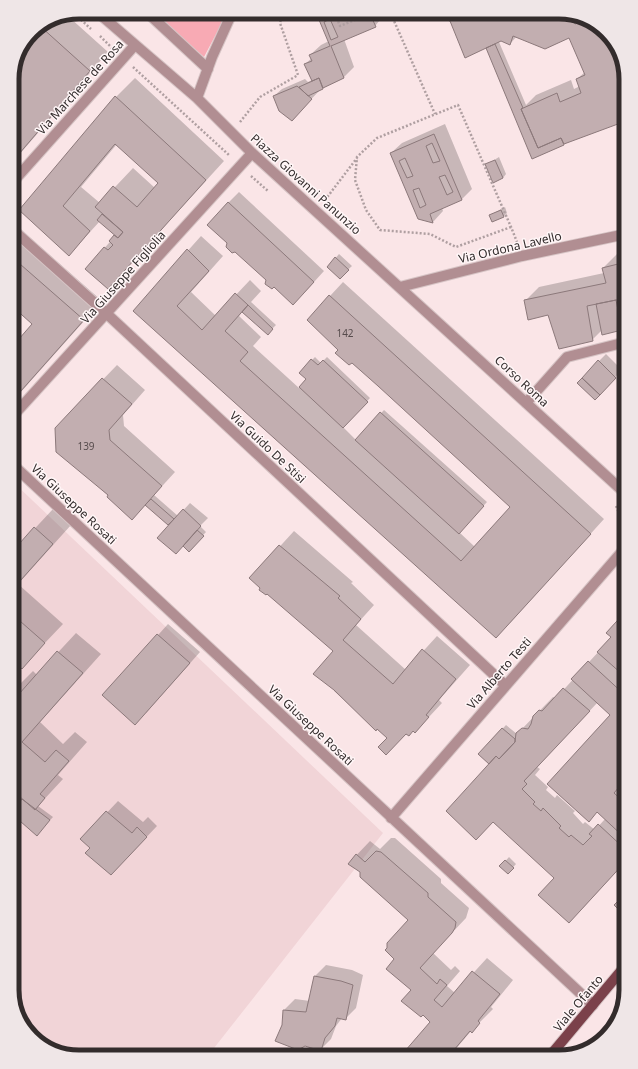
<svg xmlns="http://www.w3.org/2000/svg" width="638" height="1069" font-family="'Noto Sans',sans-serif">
<rect width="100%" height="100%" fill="#fae5e7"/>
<!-- built -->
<path fill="#f1d4d7" d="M 12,481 L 383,833 L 207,1057 L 75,1057 L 42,1046 L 19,1019 L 12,990 Z"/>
<!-- green -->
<path fill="#f8aab4" d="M 226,15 L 204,57 L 158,16 Z
M 619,1013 L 615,1027 L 588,1050 Z"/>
<!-- shadow -->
<path fill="#0003" fill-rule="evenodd" d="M 564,12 L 596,23 L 619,50 L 626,79 L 626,120 L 563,143 L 533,157 L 486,47 L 451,20 ZM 517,36 L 570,36 L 585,72 L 577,79 L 580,86 L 574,89 L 571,80 L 536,95 L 526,105 L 499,42 L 501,40 L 510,44 Z
M 385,14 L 375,26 L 344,39 L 354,67 L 343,78 L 318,90 L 319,91 L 299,112 L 274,96 L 282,89 L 305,79 L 308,82 L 312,80 L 305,64 L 312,58 L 310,55 L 321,45 L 329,41 L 318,15 Z
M 54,17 L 69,17 L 108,52 L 12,163 L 12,75 L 32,31 Z
M 135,78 L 224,161 L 108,288 L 86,269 L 116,235 L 100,221 L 69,255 L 20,210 L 116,97 ZM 117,144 L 160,183 L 155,188 L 133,168 L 100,203 L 81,187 Z
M 445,124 L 472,189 L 462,199 L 442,208 L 443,211 L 433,222 L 419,218 L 391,153 L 402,143 Z
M 499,157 L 506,174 L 503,178 L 486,165 Z
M 239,192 L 324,271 L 304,293 L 268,280 L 228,243 L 228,203 Z
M 505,207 L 507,213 L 504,216 L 490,215 Z
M 12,222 L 102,301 L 12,402 L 12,348 L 34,324 L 12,305 Z
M 201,236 L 223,256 L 191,292 L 216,316 L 250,280 L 261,291 L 251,302 L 276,325 L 268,333 L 243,311 L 239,316 L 261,337 L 253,346 L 299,388 L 307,379 L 300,372 L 315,357 L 321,363 L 327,357 L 370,398 L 343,427 L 356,440 L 384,410 L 487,502 L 459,532 L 475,547 L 512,507 L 340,350 L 330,296 L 343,282 L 604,519 L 510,623 L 134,311 Z
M 626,252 L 626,297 L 620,298 L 625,326 L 621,330 L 602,330 L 592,340 L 525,301 L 539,287 L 604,273 L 603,268 L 617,254 Z
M 339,254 L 352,266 L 340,277 L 328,267 Z
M 606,354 L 622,370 L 595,398 L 599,361 Z
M 117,365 L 145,390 L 123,415 L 124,426 L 175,472 L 154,495 L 178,516 L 190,503 L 208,518 L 200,526 L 206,532 L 189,550 L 170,525 L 146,504 L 132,518 L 84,473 L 56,428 Z
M 53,509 L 71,525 L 18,584 L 63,624 L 22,667 L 12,659 L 12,553 Z
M 294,531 L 353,582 L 351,583 L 374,605 L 356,625 L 406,670 L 437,636 L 470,665 L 439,700 L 442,703 L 415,732 L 413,730 L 388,737 L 377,728 L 376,729 L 334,691 L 334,651 L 251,578 Z
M 168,624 L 200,652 L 146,713 L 104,695 Z
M 76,633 L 101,654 L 40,722 L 63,744 L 75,732 L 87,742 L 58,775 L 63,779 L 38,806 L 53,817 L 40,831 L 12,812 L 23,799 L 12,692 L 33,671 L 37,675 Z
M 612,637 L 626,670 L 626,861 L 583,908 L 556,878 L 495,759 L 479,754 L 506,725 L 517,734 L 553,697 L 556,698 ZM 598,702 L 612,715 L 605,819 L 595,830 L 585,822 L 583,824 L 573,813 L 575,811 L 557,795 L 555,798 L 546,790 L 548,787 L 535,775 L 540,769 L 537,767 Z
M 118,801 L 143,822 L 148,817 L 157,826 L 122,863 L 91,848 L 82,839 Z
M 391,838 L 395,838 L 441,879 L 441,883 L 469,908 L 466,918 L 433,953 L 451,970 L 455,966 L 460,971 L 447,986 L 455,993 L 487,958 L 513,980 L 491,1007 L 493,1009 L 471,1031 L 449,1057 L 413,1057 L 431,1022 L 396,959 L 409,920 L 361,872 L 349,863 L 370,841 L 380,849 Z
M 509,857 L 516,864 L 508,873 L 501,866 Z
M 326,965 L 352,970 L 363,975 L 356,1008 L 345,1019 L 342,1018 L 336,1026 L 331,1039 L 320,1050 L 283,1025 L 284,1010 L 295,999 L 310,1001 L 315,976 Z"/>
<!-- building -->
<path fill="#c2aeb0" stroke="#8c797b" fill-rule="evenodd" d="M 564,12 L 571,15 L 575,24 L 586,20 L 596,23 L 619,50 L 626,79 L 626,121 L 564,144 L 561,138 L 538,148 L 521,109 L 557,93 L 560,102 L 581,93 L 576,79 L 585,75 L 569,38 L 545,49 L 513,36 L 510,45 L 501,41 L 465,58 L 450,21 L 442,17 L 444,13 Z
M 321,14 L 322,19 L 329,16 L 328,14 L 370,14 L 376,27 L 331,46 L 344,78 L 323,88 L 319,78 L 312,81 L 304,64 L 312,61 L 309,55 L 330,46 L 317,15 ZM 330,19 L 338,37 L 331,40 L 324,22 Z
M 40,26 L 90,71 L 12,162 L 12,75 L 32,31 Z
M 495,44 L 523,108 L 521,109 L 538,148 L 561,138 L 564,145 L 532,159 L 486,48 Z
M 319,78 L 323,89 L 308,96 L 299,87 Z
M 297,86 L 312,99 L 292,121 L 279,111 L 273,96 Z
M 115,96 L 206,180 L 108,289 L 85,269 L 104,247 L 108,250 L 113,245 L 109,241 L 114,235 L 118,238 L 123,232 L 95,207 L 113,186 L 137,207 L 158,183 L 115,144 L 63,206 L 90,231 L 69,256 L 19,210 Z
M 434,134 L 462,200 L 430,214 L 433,223 L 418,219 L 390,153 ZM 432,143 L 440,161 L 433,163 L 426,146 ZM 405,158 L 413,176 L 407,178 L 399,161 ZM 445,175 L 453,192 L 447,195 L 439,177 ZM 419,188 L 426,205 L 420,208 L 413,190 Z
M 495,160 L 503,178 L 493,183 L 485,164 Z
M 228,202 L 314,282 L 293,305 L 274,287 L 272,289 L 265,284 L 266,280 L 235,252 L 232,253 L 226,247 L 227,243 L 207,225 Z
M 501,210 L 504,217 L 492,222 L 489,215 Z
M 102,214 L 123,232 L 118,238 L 97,220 Z
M 187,249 L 209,271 L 177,306 L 202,330 L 235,293 L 248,305 L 225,331 L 248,352 L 240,361 L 461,561 L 510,507 L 378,386 L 352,363 L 349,365 L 335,353 L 338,350 L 307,320 L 329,295 L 591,534 L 496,638 L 133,311 Z
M 12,257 L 84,320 L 12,401 L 12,347 L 32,324 L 12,306 Z
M 335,257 L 349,270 L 340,279 L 327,267 Z
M 626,262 L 626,298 L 587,306 L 593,341 L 559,349 L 548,315 L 528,320 L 524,300 L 606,283 L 602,268 Z
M 616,300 L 622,330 L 602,335 L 596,304 Z
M 248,305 L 273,329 L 268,335 L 242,312 Z
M 311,359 L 318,365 L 323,360 L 368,402 L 343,428 L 299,387 L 306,379 L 299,373 Z
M 598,360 L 616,378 L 600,395 L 582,378 Z
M 102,378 L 132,404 L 109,430 L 110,440 L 162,486 L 132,520 L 107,497 L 108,495 L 56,452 L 55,428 Z
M 582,378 L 600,395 L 595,400 L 577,383 Z
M 380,412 L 484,506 L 459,534 L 355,440 Z
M 151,499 L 174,519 L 168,525 L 145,505 Z
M 183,509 L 201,526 L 176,554 L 157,538 Z
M 34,527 L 53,544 L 12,590 L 12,552 Z
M 197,530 L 204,536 L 189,552 L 183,546 Z
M 279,545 L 340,596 L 338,598 L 361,619 L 343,640 L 393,684 L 422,649 L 456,679 L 426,715 L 429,717 L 415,733 L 413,731 L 409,736 L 406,734 L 386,755 L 378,747 L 387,738 L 377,729 L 376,731 L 334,690 L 313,674 L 333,651 L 267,594 L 266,595 L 259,590 L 260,588 L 249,578 Z
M 626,611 L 626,669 L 622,674 L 597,652 L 611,637 L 606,633 Z
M 12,614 L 45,643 L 22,669 L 12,660 Z
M 157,634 L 190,663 L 135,725 L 102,695 Z
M 57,651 L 83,673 L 22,742 L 45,762 L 56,750 L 69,761 L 40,794 L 45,798 L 35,810 L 12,790 L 12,691 L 13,689 L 19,694 Z
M 588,661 L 626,696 L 626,779 L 614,793 L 626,804 L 626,839 L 597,812 L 589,822 L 547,784 L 610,715 L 571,679 Z
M 563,688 L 590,711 L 524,781 L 527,784 L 522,789 L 535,802 L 533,804 L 541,811 L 543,808 L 561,826 L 559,828 L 569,837 L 571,835 L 583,845 L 592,836 L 589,834 L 598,824 L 626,850 L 626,861 L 569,923 L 538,895 L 554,878 L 493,822 L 476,840 L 446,811 L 496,756 L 499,759 L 515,742 L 516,733 L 522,728 L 528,729 L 531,724 L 533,716 L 539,710 L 542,711 Z
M 502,728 L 515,739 L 515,742 L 499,759 L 496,756 L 489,764 L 478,754 Z
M 22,799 L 50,820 L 37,836 L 12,814 L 12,811 Z
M 106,811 L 132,833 L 137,827 L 147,837 L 111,875 L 85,853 L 90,848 L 80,839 Z
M 376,851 L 381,852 L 428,893 L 428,897 L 456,922 L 455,928 L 452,933 L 420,968 L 437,984 L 440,979 L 447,985 L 434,1000 L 442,1007 L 472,971 L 500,994 L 478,1021 L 480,1023 L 472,1033 L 470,1031 L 448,1057 L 412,1057 L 405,1051 L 430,1022 L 423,1015 L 421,1017 L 401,1001 L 411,990 L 386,969 L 394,959 L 385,950 L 387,948 L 387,943 L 408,920 L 360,877 L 360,872 L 348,864 L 356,854 L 365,862 Z
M 505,860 L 514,868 L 508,874 L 499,866 Z
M 626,893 L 626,917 L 614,905 Z
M 314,976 L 341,981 L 353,985 L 346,1020 L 337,1018 L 335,1026 L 325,1038 L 321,1051 L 305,1046 L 298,1050 L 275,1041 L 282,1025 L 283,1010 L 306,1012 Z"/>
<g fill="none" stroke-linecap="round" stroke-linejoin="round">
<!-- minor casing -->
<g stroke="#d6c4c5" stroke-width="12">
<path id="minor" d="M 151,16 L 208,69
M 103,17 L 197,98 L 252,153 L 626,494
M 197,98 L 212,57 L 231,15
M 12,183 L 135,45
M 12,229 L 107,314 L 505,685
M 400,287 L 522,256 L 626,234
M 526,403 L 567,357 L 626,342
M 12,417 L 252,153
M 12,464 L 593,1005
M 391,818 L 626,547"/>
</g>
<!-- major casing -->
<g stroke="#d6c4c5" stroke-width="12">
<path id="major" d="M 549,1057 L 626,965"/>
</g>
<!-- path -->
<path stroke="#af9fa1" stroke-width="2.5" stroke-dasharray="2 2" stroke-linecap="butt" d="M 335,14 L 340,26 L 362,17
M 391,14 L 435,114
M 78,17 L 91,29
M 100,36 L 112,48
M 133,67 L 230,156
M 240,122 L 260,97 L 298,75 L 280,23 L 282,15
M 251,176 L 268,191
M 325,200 L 357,158
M 511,227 L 456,247 L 430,234 L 380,230 L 366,210 L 355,180 L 357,157 L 377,138 L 458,105 L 511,227 L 517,242
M 616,506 L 626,529"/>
<!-- minor -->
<use href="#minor" stroke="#b18e92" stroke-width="10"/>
<!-- major -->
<use href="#major" stroke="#7b414a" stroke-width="10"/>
</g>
<g text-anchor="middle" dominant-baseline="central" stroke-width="3" stroke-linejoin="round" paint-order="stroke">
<!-- number labels -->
<g font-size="10" fill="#574c4d">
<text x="345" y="333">142</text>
<text x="86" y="446">139</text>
</g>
<!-- street labels -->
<g font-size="12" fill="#332c2c" stroke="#fff6f7">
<text transform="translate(80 87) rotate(-48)">Via Marchese de Rosa</text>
<text transform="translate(306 184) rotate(42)">Piazza Giovanni Panunzio</text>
<text transform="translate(510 247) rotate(-13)">Via Ordona Lavello</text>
<text transform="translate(123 277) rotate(-48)">Via Giuseppe Figliolia</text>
<text transform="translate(522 381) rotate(43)">Corso Roma</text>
<text transform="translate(268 447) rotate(43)">Via Guido De Stisi</text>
<text transform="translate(74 504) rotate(43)">Via Giuseppe Rosati</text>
<text transform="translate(499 673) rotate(-49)">Via Alberto Testi</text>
<text transform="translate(311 725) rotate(43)">Via Giuseppe Rosati</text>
<text transform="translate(578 1003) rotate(-50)">Viale Ofanto</text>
</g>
</g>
<!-- crop -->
<path d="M0 0H638V1069H0ZM79 19H559A60 60 0 0 1 619 79V990A60 60 0 0 1 559 1050H79A60 60 0 0 1 19 990V79A60 60 0 0 1 79 19Z" fill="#efe6e7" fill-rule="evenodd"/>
<path fill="none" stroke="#332c2c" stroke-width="5" d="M79 19H559A60 60 0 0 1 619 79V990A60 60 0 0 1 559 1050H79A60 60 0 0 1 19 990V79A60 60 0 0 1 79 19Z"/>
</svg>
